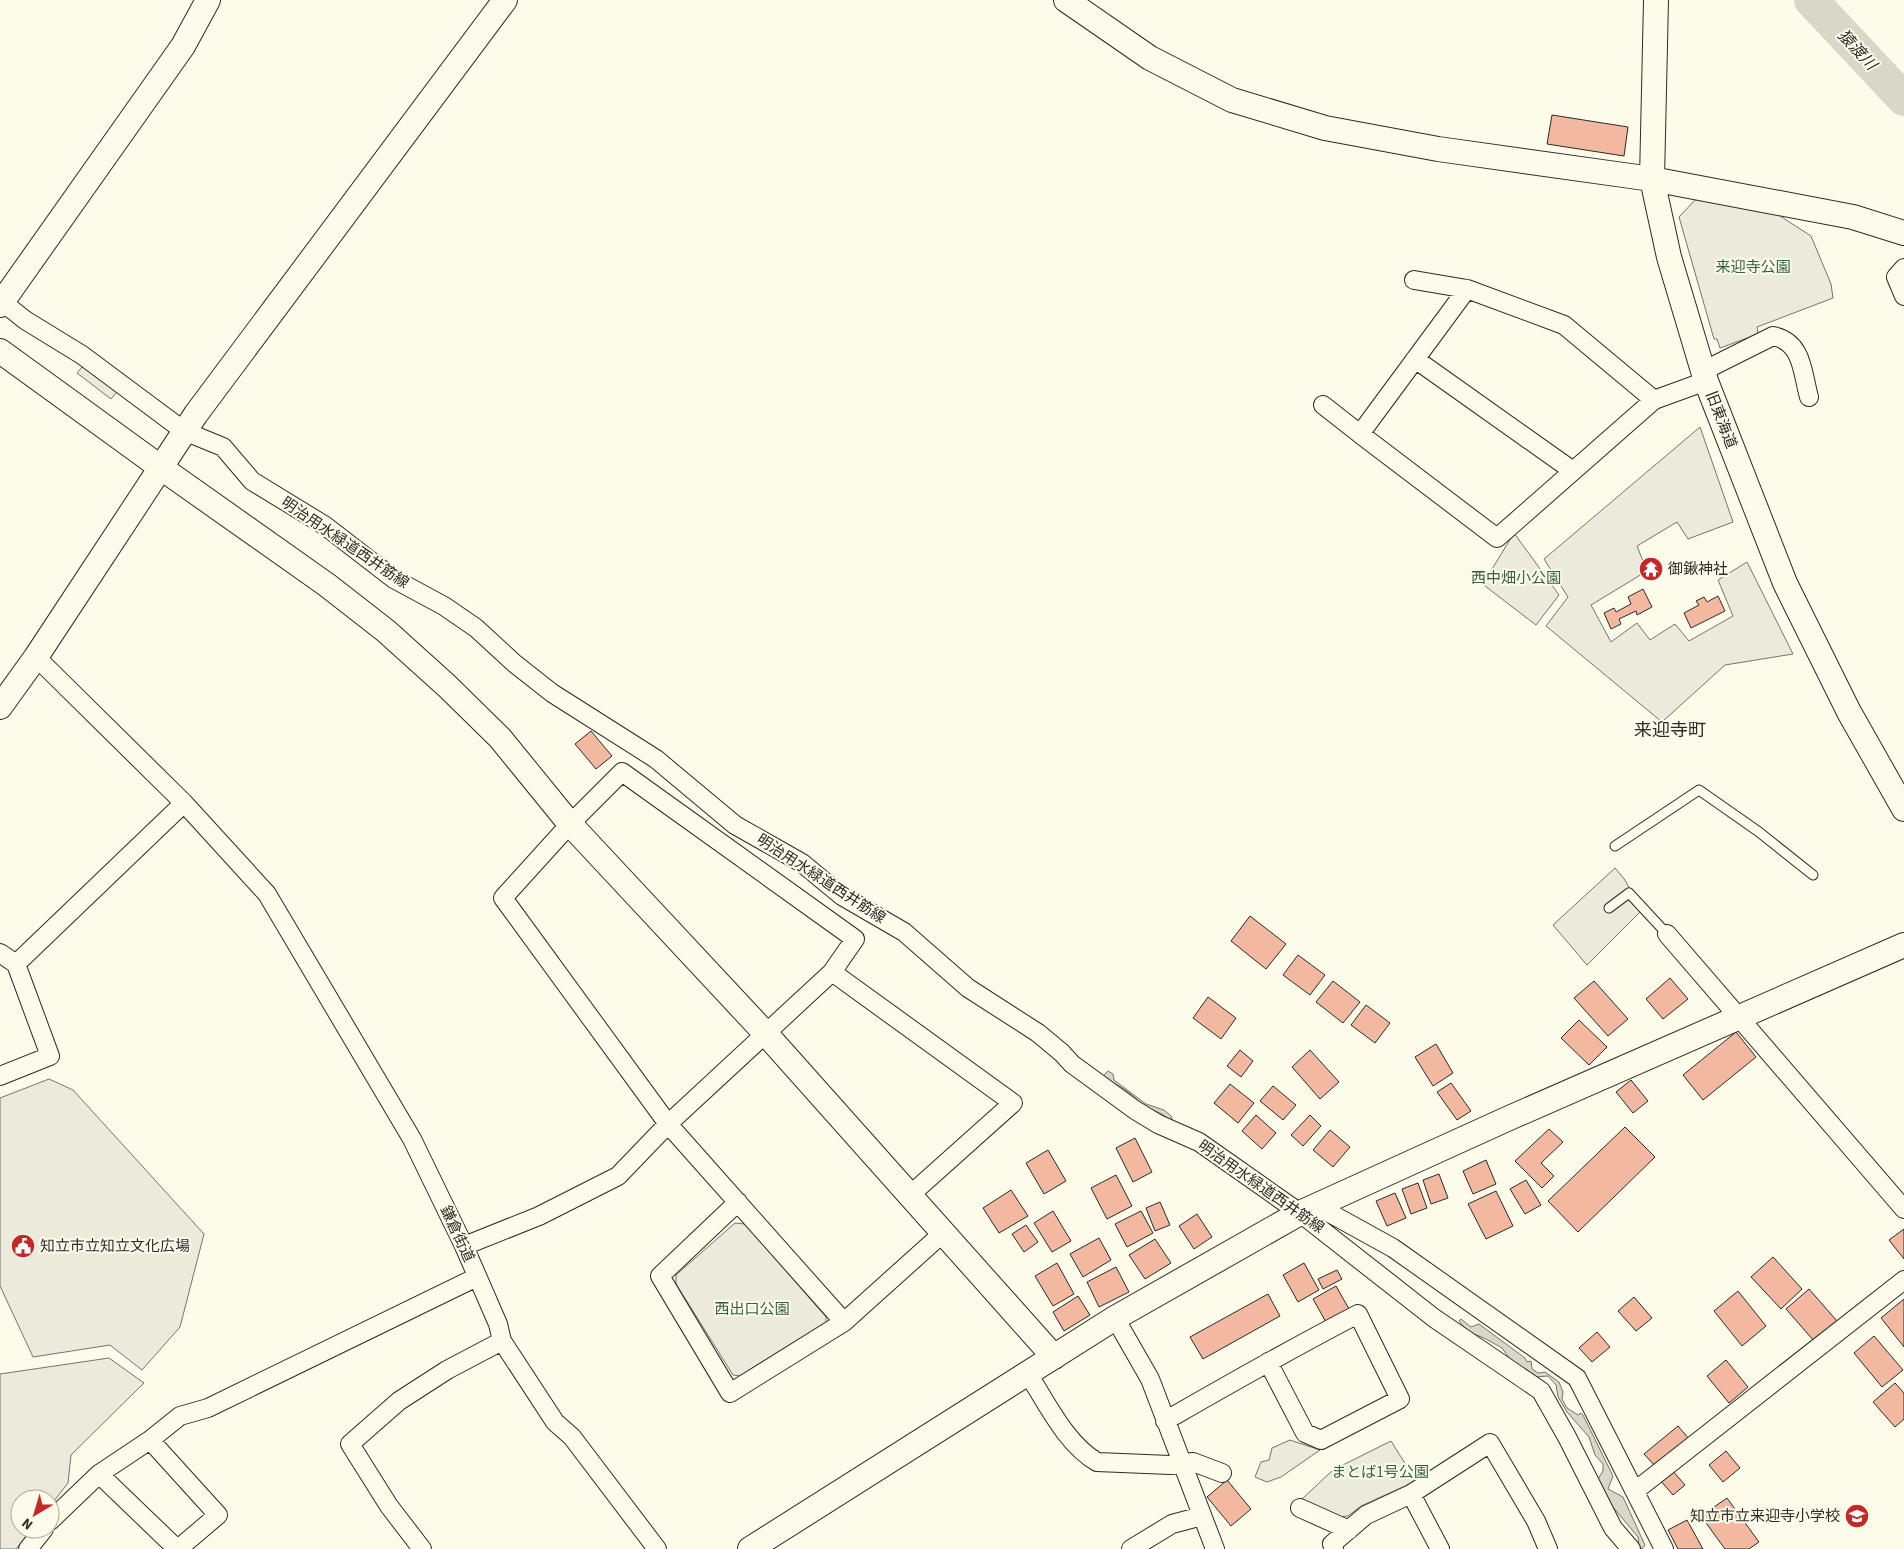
<svg xmlns="http://www.w3.org/2000/svg" width="1904" height="1549" font-family="'Source Sans 3','Noto Sans JP',sans-serif">
<rect width="100%" height="100%" fill="#fdfbea"/>
<!-- green -->
<path fill="#ecebdb" stroke="#74746e" d="M 1696,199 L 1777,214 L 1811,236 L 1831,284 L 1833,298 L 1757,327 L 1758,334 L 1720,348 L 1717,339 L 1714,339 L 1679,217 Z
M 1700,427 L 1733,522 L 1688,539 L 1677,522 L 1637,546 L 1647,571 L 1591,605 L 1611,642 L 1637,623 L 1650,640 L 1675,624 L 1689,641 L 1733,616 L 1718,580 L 1747,562 L 1793,654 L 1725,665 L 1662,722 L 1546,626 L 1568,597 L 1544,559 Z
M 1514,533 L 1559,595 L 1536,625 L 1485,586 L 1486,579 Z
M 1615,868 L 1625,880 L 1641,911 L 1587,965 L 1553,925 Z
M 49,1079 L 73,1090 L 204,1234 L 180,1327 L 142,1370 L 110,1345 L 33,1357 L 0,1286 L 0,1098 Z
M 735,1223 L 745,1224 L 826,1317 L 826,1324 L 740,1376 L 733,1375 L 676,1284 L 676,1275 Z
M 1290,1440 L 1320,1450 L 1281,1477 L 1267,1482 L 1255,1477 L 1261,1462 L 1269,1460 L 1272,1448 Z
M 1391,1441 L 1416,1481 L 1361,1506 L 1348,1516 L 1338,1517 L 1302,1499 L 1333,1470 Z"/>
<!-- parking -->
<path fill="#eceadb" stroke="#74746e" d="M 78,360 L 117,392 L 111,399 L 77,373 L 82,367 Z
M 109,1358 L 144,1383 L 71,1455 L 68,1483 L 50,1506 L 50,1499 L 20,1499 L 20,1529 L 32,1529 L 16,1549 L 0,1549 L 0,1374 Z"/>
<!-- water -->
<path fill="#d8d7c9" stroke="#74746e" d="M 1108,1071 L 1113,1074 L 1114,1080 L 1146,1104 L 1164,1110 L 1171,1116 L 1174,1125 L 1171,1125 C 1165,1110 1151,1112 1139,1104 C 1136,1093 1113,1084 1103,1076 Z
M 1461,1319 L 1471,1327 L 1479,1324 L 1525,1358 L 1527,1362 L 1531,1361 L 1532,1369 L 1538,1373 L 1545,1372 L 1559,1382 L 1563,1392 L 1562,1399 L 1567,1408 L 1578,1415 L 1581,1413 L 1583,1415 L 1613,1476 L 1608,1489 L 1623,1497 L 1645,1545 L 1642,1549 L 1639,1546 L 1638,1537 L 1612,1506 L 1598,1479 L 1603,1471 L 1603,1464 L 1595,1455 L 1589,1437 L 1567,1412 L 1558,1397 L 1556,1385 L 1548,1376 L 1536,1377 L 1509,1358 L 1502,1348 L 1486,1339 L 1467,1331 L 1459,1321 Z"/>
<g fill="none" stroke-linecap="round" stroke-linejoin="round">
<!-- river -->
<path stroke="#d8d7c9" stroke-width="34" d="M 1811,0 L 1904,99"/>
</g>
<!-- building -->
<path fill="#f2b8a0" stroke="#2b2b2b" d="M 1552,115 L 1628,127 L 1624,156 L 1547,144 Z
M 1643,589 L 1652,607 L 1637,615 L 1636,611 L 1619,619 L 1621,624 L 1611,629 L 1604,613 L 1614,608 L 1616,612 L 1631,604 L 1628,597 Z
M 1718,596 L 1725,611 L 1691,628 L 1684,613 L 1699,605 L 1696,601 L 1704,597 L 1707,602 Z
M 591,731 L 612,756 L 596,769 L 575,744 Z
M 1250,916 L 1286,944 L 1266,969 L 1231,941 Z
M 1298,955 L 1325,975 L 1310,995 L 1283,975 Z
M 1670,978 L 1688,999 L 1663,1019 L 1646,999 Z
M 1333,981 L 1360,1002 L 1343,1023 L 1316,1002 Z
M 1594,981 L 1628,1019 L 1608,1036 L 1574,998 Z
M 1208,997 L 1236,1018 L 1221,1039 L 1193,1018 Z
M 1366,1005 L 1390,1023 L 1375,1043 L 1351,1025 Z
M 1579,1020 L 1607,1047 L 1589,1065 L 1561,1038 Z
M 1736,1032 L 1756,1057 L 1703,1100 L 1683,1075 Z
M 1436,1044 L 1453,1073 L 1433,1086 L 1415,1057 Z
M 1240,1050 L 1253,1061 L 1241,1077 L 1227,1066 Z
M 1310,1050 L 1339,1082 L 1320,1099 L 1292,1067 Z
M 1631,1080 L 1648,1101 L 1633,1113 L 1616,1092 Z
M 1451,1083 L 1471,1111 L 1457,1120 L 1437,1092 Z
M 1230,1084 L 1254,1103 L 1238,1123 L 1214,1103 Z
M 1273,1086 L 1296,1105 L 1283,1120 L 1260,1101 Z
M 1256,1115 L 1276,1133 L 1262,1149 L 1242,1131 Z
M 1310,1115 L 1321,1126 L 1303,1146 L 1291,1135 Z
M 1625,1127 L 1655,1157 L 1578,1232 L 1548,1201 Z
M 1549,1129 L 1563,1142 L 1541,1163 L 1554,1176 L 1542,1188 L 1515,1161 Z
M 1330,1130 L 1350,1147 L 1333,1167 L 1313,1150 Z
M 1135,1138 L 1152,1172 L 1133,1182 L 1116,1148 Z
M 1048,1150 L 1066,1181 L 1044,1194 L 1026,1163 Z
M 1486,1160 L 1496,1184 L 1473,1194 L 1463,1171 Z
M 1439,1174 L 1448,1198 L 1431,1204 L 1423,1180 Z
M 1116,1175 L 1132,1206 L 1107,1219 L 1091,1188 Z
M 1526,1180 L 1541,1205 L 1525,1214 L 1510,1189 Z
M 1418,1183 L 1427,1208 L 1411,1214 L 1402,1189 Z
M 1011,1190 L 1028,1216 L 999,1233 L 983,1208 Z
M 1496,1191 L 1513,1226 L 1486,1239 L 1468,1204 Z
M 1395,1193 L 1406,1218 L 1387,1226 L 1376,1201 Z
M 1160,1202 L 1170,1225 L 1155,1231 L 1146,1208 Z
M 1053,1211 L 1071,1241 L 1052,1252 L 1034,1223 Z
M 1141,1211 L 1153,1233 L 1127,1247 L 1115,1224 Z
M 1197,1214 L 1212,1237 L 1194,1249 L 1179,1226 Z
M 1026,1225 L 1038,1242 L 1024,1252 L 1012,1234 Z
M 1904,1229 L 1904,1259 L 1889,1240 Z
M 1099,1238 L 1111,1260 L 1083,1277 L 1070,1254 Z
M 1155,1239 L 1171,1263 L 1145,1279 L 1129,1255 Z
M 1773,1257 L 1802,1289 L 1781,1309 L 1751,1277 Z
M 1057,1263 L 1074,1294 L 1053,1306 L 1035,1276 Z
M 1304,1263 L 1319,1290 L 1298,1302 L 1283,1275 Z
M 1116,1267 L 1129,1292 L 1099,1307 L 1087,1282 Z
M 1337,1270 L 1342,1279 L 1323,1289 L 1318,1279 Z
M 1336,1286 L 1349,1309 L 1326,1322 L 1313,1299 Z
M 1809,1289 L 1837,1321 L 1814,1341 L 1786,1309 Z
M 1738,1291 L 1766,1326 L 1742,1346 L 1714,1311 Z
M 1268,1294 L 1280,1316 L 1203,1359 L 1190,1337 Z
M 1078,1296 L 1090,1315 L 1064,1331 L 1053,1312 Z
M 1634,1297 L 1652,1318 L 1636,1331 L 1618,1311 Z
M 1904,1299 L 1904,1347 L 1881,1318 Z
M 1597,1332 L 1610,1347 L 1592,1362 L 1579,1348 Z
M 1874,1336 L 1903,1370 L 1882,1387 L 1854,1353 Z
M 1726,1360 L 1748,1387 L 1729,1403 L 1707,1376 Z
M 1895,1383 L 1904,1393 L 1904,1419 L 1895,1427 L 1873,1402 Z
M 1678,1426 L 1689,1439 L 1656,1467 L 1644,1454 Z
M 1726,1451 L 1740,1468 L 1723,1482 L 1709,1465 Z
M 1671,1469 L 1685,1485 L 1673,1495 L 1659,1479 Z
M 1227,1480 L 1251,1509 L 1231,1526 L 1207,1497 Z
M 1727,1498 L 1759,1542 L 1749,1549 L 1725,1549 L 1701,1516 Z
M 1687,1520 L 1703,1549 L 1678,1549 L 1668,1530 Z"/>
<g fill="none" stroke-linecap="round" stroke-linejoin="round">
<!-- lane casing -->
<g stroke="#2b2b2b" stroke-width="11">
<path id="lane" d="M 1615,846 L 1699,790 L 1759,832 L 1813,875
M 1609,908 L 1629,893 L 1667,934"/>
</g>
<!-- street casing -->
<g stroke="#2b2b2b" stroke-width="20">
<path id="street" d="M 1904,268 L 1896,277 L 1904,296
M 1414,280 L 1467,289
M 0,300 L 25,320 L 82,355 L 184,431 L 223,447 L 252,481 L 324,525 L 394,579 L 444,606 L 476,628 L 514,663 L 552,693 L 656,759 L 735,825 L 802,863 L 842,896 L 904,932 L 968,988 L 1038,1033 L 1062,1053 L 1072,1064 L 1135,1110 L 1158,1124 L 1199,1142 L 1300,1213 L 1434,1318 L 1541,1391 L 1567,1437 L 1613,1528 L 1631,1549
M 1415,359 L 1573,471
M 1703,371 L 1773,336 C 1803,342 1802,372 1809,397
M 1654,400 L 1564,325 L 1467,289 L 1360,434 L 1497,538 L 1654,400 L 1706,381
M 1323,405 L 1360,434
M 36,657 L 184,803 L 267,894 L 412,1139 L 464,1246 L 498,1324 L 502,1341 L 555,1422 L 572,1437 L 657,1549
M 1667,934 L 1904,1209
M 0,953 L 16,964 L 50,1056 L 0,1076
M 16,964 L 184,803
M 909,1196 L 1013,1103 L 832,972 L 855,939 L 622,772 L 570,824 L 503,898 L 668,1124 L 844,1322 L 943,1233
M 738,1202 L 660,1276 L 730,1393 L 844,1322
M 1317,1206 L 1393,1248 L 1577,1378 L 1664,1549
M 464,1246 L 539,1216 L 618,1176 L 668,1124 L 832,972
M 1115,1318 L 1150,1379 L 1215,1549
M 1028,1374 C 1047,1403 1066,1444 1097,1462 L 1170,1465 L 1193,1462 L 1222,1473
M 1165,1421 C 1229,1384 1293,1348 1358,1314 L 1400,1399 L 1321,1440 L 1305,1433 L 1268,1362
M 150,1440 L 218,1515 L 178,1549
M 99,1474 L 177,1549
M 1635,1491 L 1904,1280
M 1411,1494 L 1440,1549
M 1300,1508 L 1349,1530
M 50,1521 L 99,1474 L 150,1440 L 180,1416 L 208,1408 L 477,1277
M 28,1549 L 44,1529
M 422,1549 L 389,1506 L 350,1444 L 399,1401 L 447,1370 L 502,1341
M 1131,1549 L 1172,1524 L 1202,1516
M 1334,1549 L 1332,1544 L 1366,1515 L 1411,1494 L 1490,1443 L 1536,1521 L 1548,1549"/>
</g>
<!-- secondary casing -->
<g stroke="#2b2b2b" stroke-width="26">
<path id="secondary" d="M 1066,0 L 1150,58 L 1232,100 L 1325,128 L 1438,149 L 1652,179 L 1853,217 L 1904,233
M 1656,0 L 1652,179 L 1669,257 L 1706,381 L 1785,583 L 1849,712 L 1904,809
M 0,305 L 183,46 L 208,0
M 0,351 L 160,467 L 327,585 L 386,631 L 447,686 L 500,738 L 570,824 L 766,1034 L 1054,1357
M 0,707 L 36,657 L 196,414 L 505,0
M 750,1549 L 1115,1318 L 1300,1213 L 1507,1119 L 1904,945"/>
</g>
<!-- lane -->
<use href="#lane" stroke="#fdfbea" stroke-width="9"/>
<!-- street -->
<use href="#street" stroke="#fdfbea" stroke-width="18"/>
<!-- secondary -->
<use href="#secondary" stroke="#fdfbea" stroke-width="24"/>
</g>
<!-- icons -->
<defs>
<g id="temple-disc" transform="scale(1.25)"><circle r="9.5" fill="#c62828" stroke="#fdfbea"/><path d="M0-6L5-2H3V0L6.5 2.5H4V6H1.5V3h-3V6H-4V2.5H-6.5L-3 0V-2H-5Z" fill="#fff"/></g>
<g id="civic-disc" transform="scale(1.25)"><circle r="9.5" fill="#c62828" stroke="#fdfbea"/><path d="M-.6-6.5H3V-4.5H.6V-3L4-1V1h2V6H-6V1h2V-1L-.6-3ZM-1.2 2.5V6h2.4V2.5Z" fill="#fff"/></g>
<g id="school-disc" transform="scale(1.25)"><circle r="9.5" fill="#c62828" stroke="#fdfbea"/><path d="M0-5L7-2L0 1L-7-2ZM-4 1L0 2.5L4 1V4Q0 6-4 4Z" fill="#fff"/></g>
</defs>
<g fill-rule="evenodd">
<use href="#temple-disc" x="1651" y="569"/>
<use href="#civic-disc" x="23" y="1246"/>
<use href="#school-disc" x="1857" y="1516"/>
</g>
<g text-anchor="middle" dominant-baseline="central" stroke-width="4" stroke-linejoin="round" paint-order="stroke">
<!-- park labels -->
<g font-size="15" fill="#34623c" stroke="#fdfbea">
<text x="1753" y="267">来迎寺公園</text>
<text x="1516" y="578">西中畑小公園</text>
<text x="752" y="1309">西出口公園</text>
<text x="1380" y="1472">まとば1号公園</text>
</g>
<!-- street labels -->
<g font-size="15" fill="#2b2b2b" stroke="#fdfbea">
<text transform="translate(1721 420) rotate(69)">旧東海道</text>
<text transform="translate(345 543) rotate(34)">明治用水緑道西井筋線</text>
<text transform="translate(821 879) rotate(33)">明治用水緑道西井筋線</text>
<text transform="translate(1261 1187) rotate(35)">明治用水緑道西井筋線</text>
<text transform="translate(457 1234) rotate(65)">鎌倉街道</text>
</g>
<!-- poi labels -->
<g font-size="15" fill="#2b2b2b" stroke="#fdfbea" text-anchor="start">
<text x="1668" y="569">御鍬神社</text>
<text x="40" y="1246">知立市立知立文化広場</text>
<text x="1840" y="1516" text-anchor="end">知立市立来迎寺小学校</text>
</g>
<!-- water labels -->
<g font-size="16" font-style="italic" fill="#2b2b2b" stroke="#fdfbea">
<text transform="translate(1857 50) rotate(47)">猿渡川</text>
</g>
<!-- quarter labels -->
<g font-size="18" fill="#2b2b2b" stroke="#fdfbea">
<text x="1670" y="730">来迎寺町</text>
</g>
</g>
<!-- north arrow -->
<g transform="translate(35 1514) rotate(218)"><circle r="24" fill="#fdfbea" stroke="#a9a89e"/>
<path d="M0-4L9 19L0 12L-9 19Z" fill="#c62828"/>
<text y="-8" font-size="14" font-weight="bold" text-anchor="middle" fill="#2b2b2b">N</text>
</g>
</svg>
